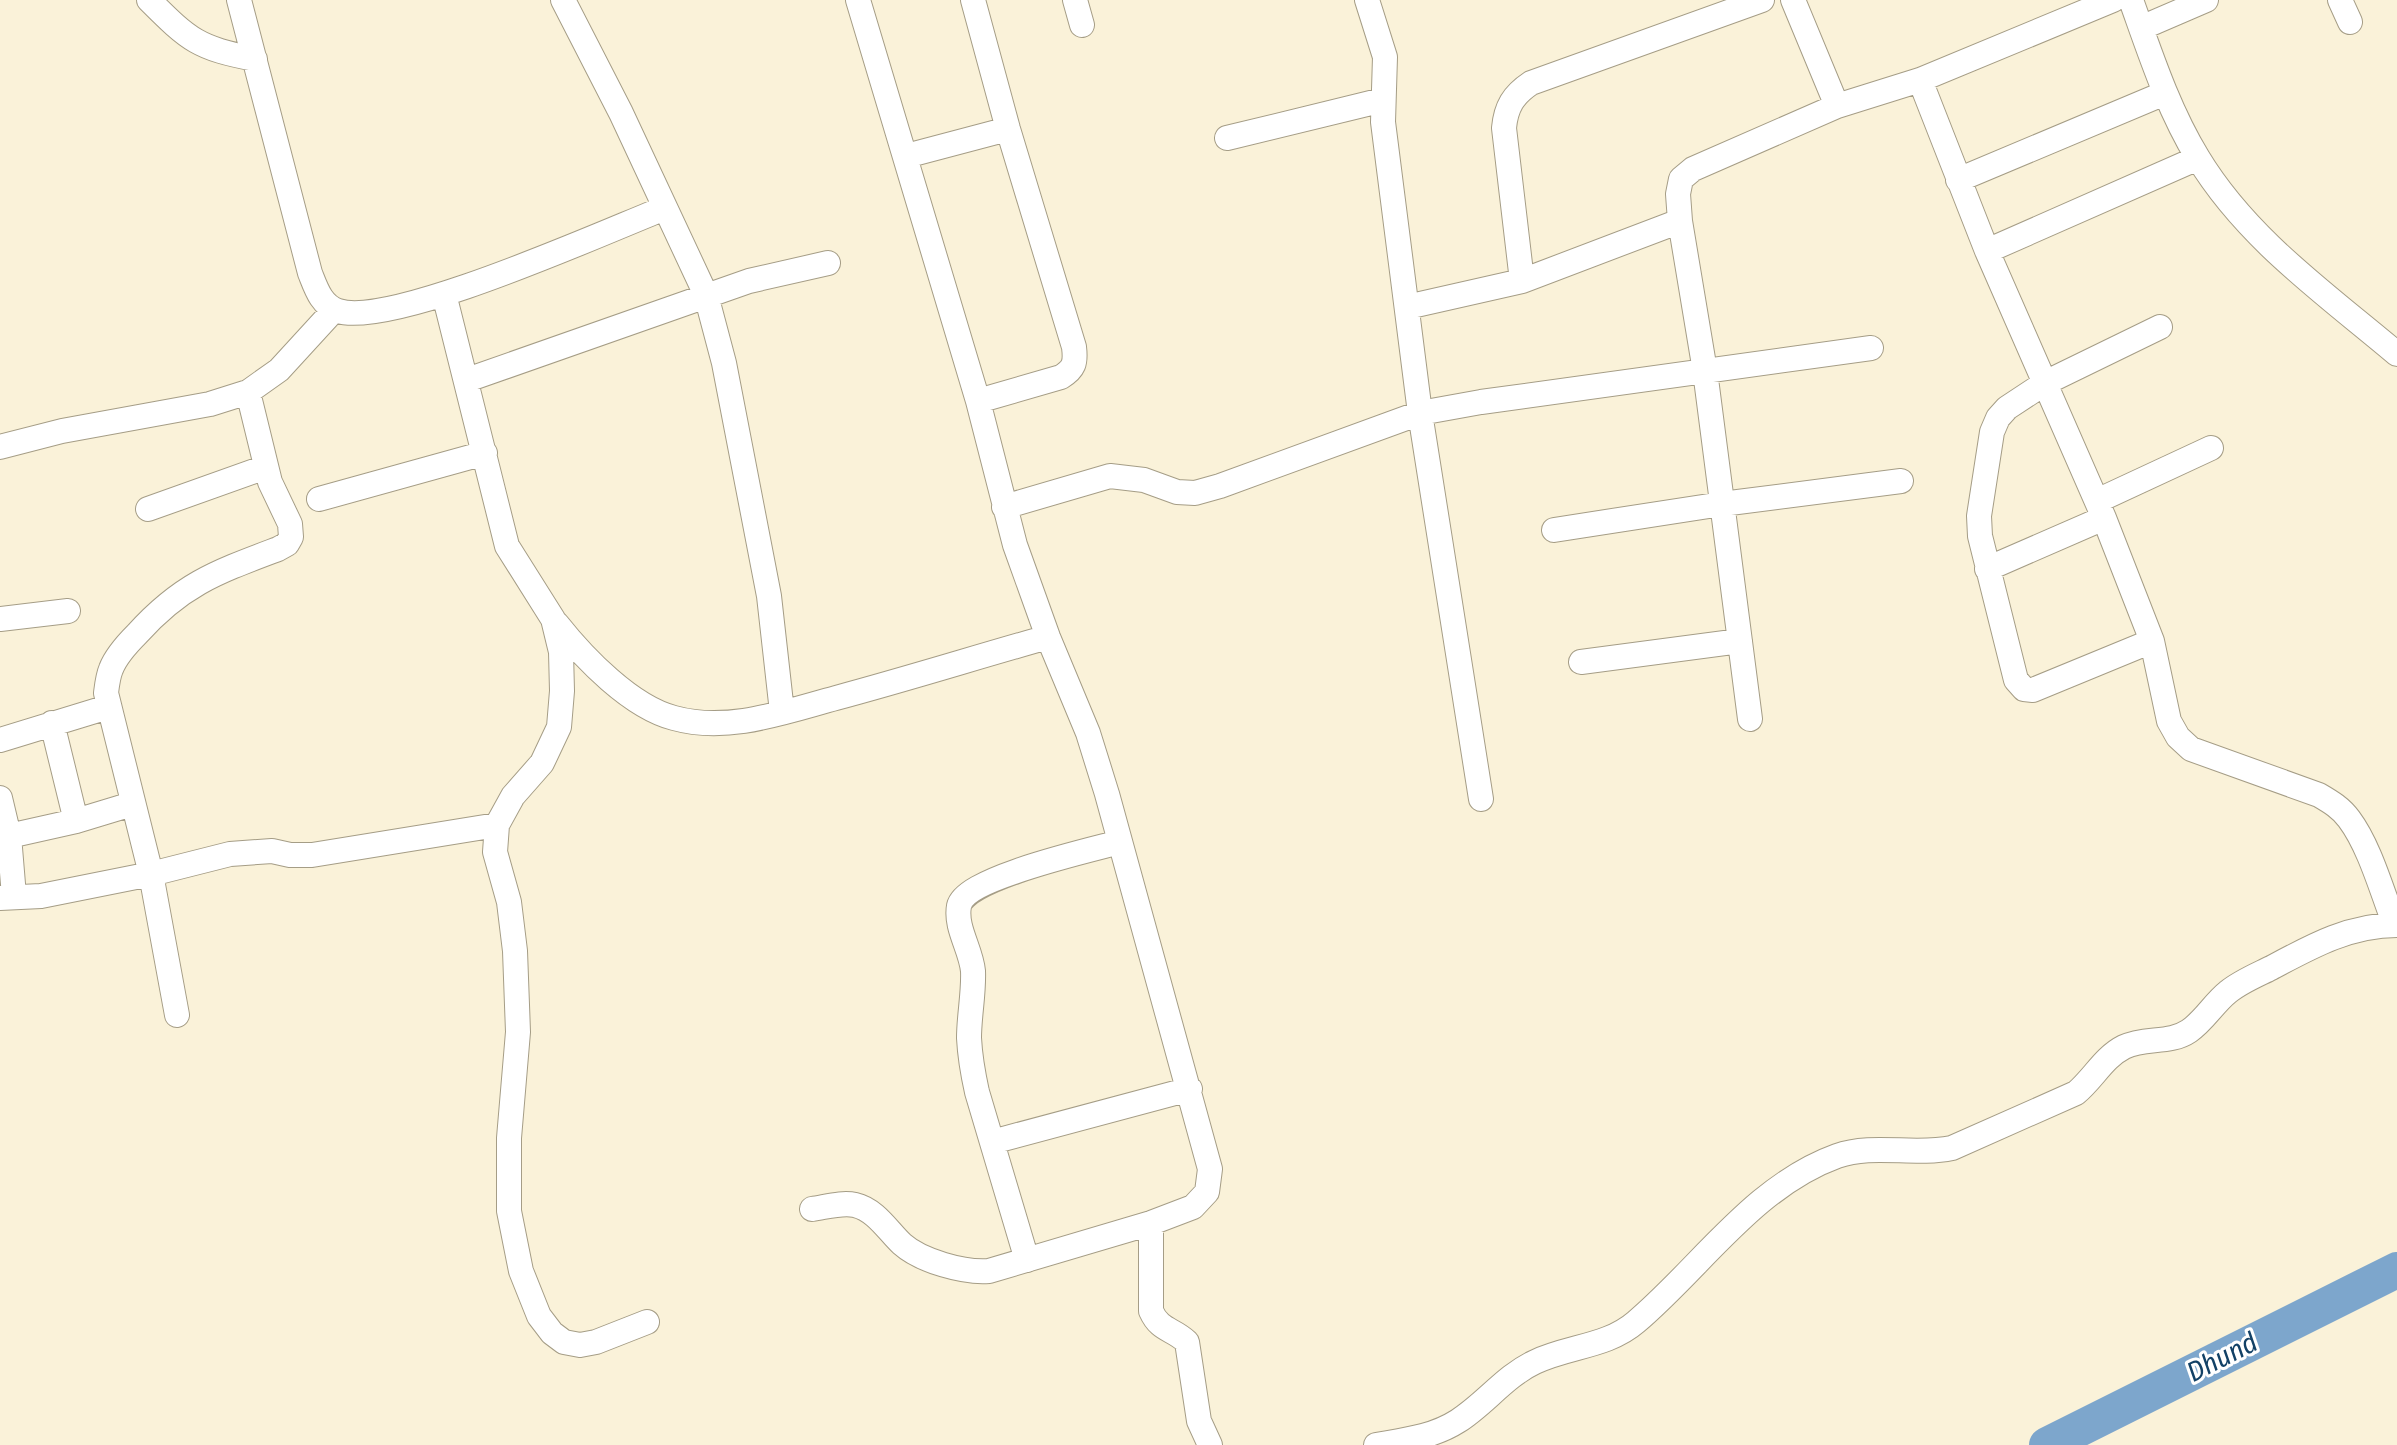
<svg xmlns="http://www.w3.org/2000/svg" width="2397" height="1445" font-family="'Fira Sans Condensed',sans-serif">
<rect width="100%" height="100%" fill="#faf2d9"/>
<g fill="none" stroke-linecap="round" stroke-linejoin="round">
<!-- river -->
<path stroke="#7da6cc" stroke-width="36" d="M 2047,1445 L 2397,1270"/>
<!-- minor casing -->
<g stroke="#a59d86" stroke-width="26">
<path id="minor" d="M 149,0 C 190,41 198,48 255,59
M 239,0 L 310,273 C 316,288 321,305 338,311 C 392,328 604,232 665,208
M 563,0 L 621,113 L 706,295 L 724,363 L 769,596 L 782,712
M 973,0 L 1008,129 L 1074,347 C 1076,363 1074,369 1061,377 L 978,401
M 1075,0 L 1082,25
M 1367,0 L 1385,57 L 1383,122 L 1420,413 L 1481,799
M 1793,0 L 1837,106
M 2131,0 C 2150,53 2168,109 2198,158 C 2247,239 2326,294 2397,354
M 2340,0 L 2350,22
M 2141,28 L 2206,0
M 1920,80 L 1987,251 L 2104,518 L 2152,641 L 2169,721 L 2178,737 L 2191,749 L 2319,795 C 2331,802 2341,808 2349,819 C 2370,847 2382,892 2395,925
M 1227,138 L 1383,100
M 906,156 L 1008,129
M 1958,180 L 2165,93
M 1987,251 L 2198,158
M 1522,281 L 1504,128 C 1506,107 1513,95 1531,83 L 1762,0
M 444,294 L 507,546 L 553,619 L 561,652 L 562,691 L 559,727 L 542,763 L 513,796 L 497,825 L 495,852 L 509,902 L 515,951 L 518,1032 L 509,1138 L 509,1211 L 521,1271 L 539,1316 L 552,1333 L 564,1342 L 580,1345 L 596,1342 L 647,1322
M 1407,307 L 1522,281 L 1680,221
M 467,380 L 749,281 L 828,263
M 0,447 L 62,431 L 210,404 L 248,392 L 279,370 L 334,310
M 319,499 L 485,453
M 2097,501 L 2211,448
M 1004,507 L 1110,476 L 1144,480 L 1177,492 L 1195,493 L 1220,486 L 1420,413 L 1481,402 L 1871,348
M 148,509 L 266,467
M 1554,530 L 1722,504 L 1901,481
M 1987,569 L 2104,518
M 0,619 L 68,611
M 557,624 C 584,658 631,707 674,718 C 728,733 784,712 836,698 C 907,679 977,657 1048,637
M 2152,641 L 2033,690 L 2024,689 L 2016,680 L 1980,536 L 1979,516 L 1992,432 L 1998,418 L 2007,408 L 2045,383 L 2160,327
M 1581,662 L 1740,641
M 1750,719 L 1705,371 L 1680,221 L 1678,194 L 1681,179 L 1693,169 L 1837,106 L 1920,80 L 2113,0
M 52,723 L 76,821
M 0,740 L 108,707
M 0,798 L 9,836 L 14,896
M 9,836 L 76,821 L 132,804
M 0,898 L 41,896 L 151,874 L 230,854 L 272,851 L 290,855 L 312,855 L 497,825
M 177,1015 L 151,874 L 106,693 C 107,685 108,676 111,669 C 116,656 127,644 137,634 C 182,584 217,572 278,549 L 287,544 L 291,537 L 290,524 L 270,482 L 248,392
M 992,1142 L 1190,1089
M 812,1209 C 826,1207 842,1202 855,1205 C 876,1210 888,1231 902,1244 C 921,1261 964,1273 989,1271 L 1151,1223 L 1193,1207 L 1207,1192 L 1210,1169 L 1107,794 L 1088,733 L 1048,637 L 1015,545 L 978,401 L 858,0
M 1151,1223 L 1151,1311 C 1160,1331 1172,1328 1187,1342 L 1199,1421 L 1210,1445
M 1027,1260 L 977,1092 C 973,1074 970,1057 969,1038 C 969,1016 974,993 973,971 C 971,949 955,928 959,906 C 965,878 1091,850 1120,842
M 1376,1445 C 1405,1440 1433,1437 1458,1421 C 1485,1404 1505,1376 1535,1362 C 1568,1346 1607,1347 1636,1322 C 1701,1267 1754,1186 1837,1156 C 1873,1143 1914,1156 1952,1148 L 2076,1093 C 2093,1079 2104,1057 2124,1047 C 2145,1037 2170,1044 2189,1031 C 2204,1021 2214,1003 2228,992 C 2240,982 2257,975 2271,968 C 2312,946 2350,925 2397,925"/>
</g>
<!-- minor -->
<use href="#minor" stroke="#fff" stroke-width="24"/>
</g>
<g text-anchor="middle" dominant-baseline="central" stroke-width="6" stroke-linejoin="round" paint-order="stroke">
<!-- water labels -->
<g font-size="28" font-style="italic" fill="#124166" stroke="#fff">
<text transform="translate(2222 1357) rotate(-27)">Dhund</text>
</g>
</g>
</svg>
